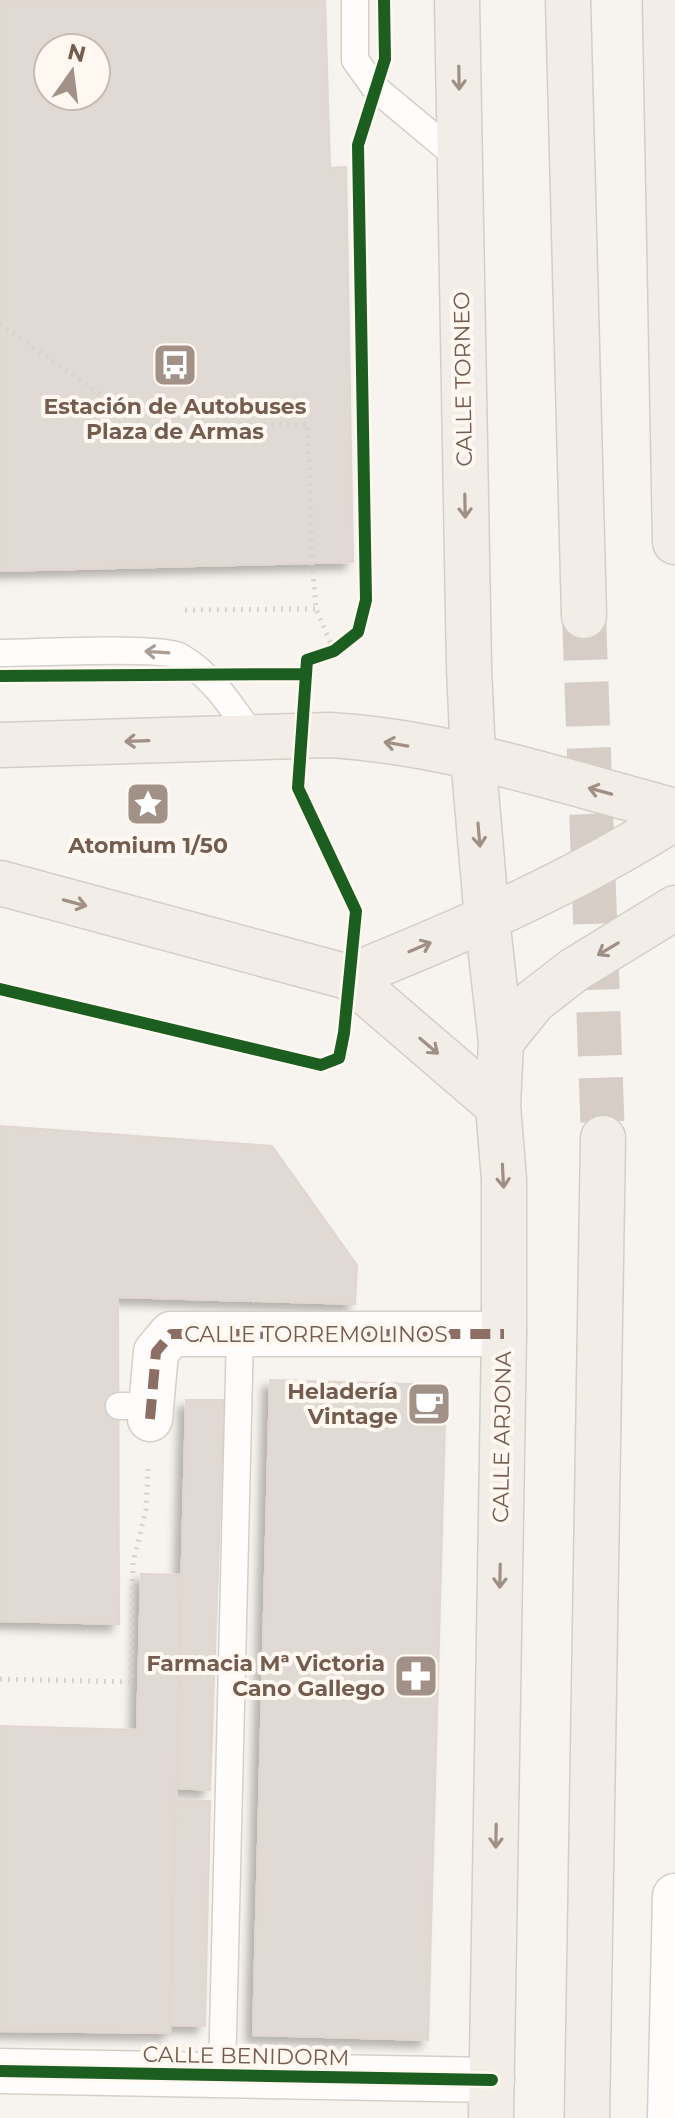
<svg xmlns="http://www.w3.org/2000/svg" width="675" height="2118" font-family="Montserrat,sans-serif">
<defs>
<filter id="shadow"><feDropShadow dx="-7" dy="7" stdDeviation="4" flood-color="#0004"/></filter>
</defs>
<rect width="100%" height="100%" fill="#f7f3ee"/>
<!-- building -->
<path fill="#e1d9d3" stroke="#e0d7d0" stroke-width="2" fill-rule="evenodd" filter="url(#shadow)" d="M 0,0 L 325,0 L 330,168 L 346,167 L 353,562 L 0,571 ZM 48,48 L 96,48 L 96,96 L 48,96 Z
M 0,1126 L 272,1146 L 357,1265 L 355,1304 L 118,1297 L 119,1624 L 0,1621 Z
M 270,1380 L 446,1385 L 428,2040 L 253,2035 Z
M 186,1400 L 224,1400 L 210,1790 L 176,1788 Z
M 141,1574 L 182,1575 L 170,2033 L 0,2031 L 0,1726 L 137,1730 Z
M 176,1800 L 210,1801 L 205,2026 L 169,2025 Z"/>
<g fill="none" stroke-linecap="round" stroke-linejoin="round">
<!-- primary-tunnel -->
<path stroke="#d6cdc6" stroke-width="44" stroke-dasharray="44 22" stroke-linecap="butt" d="M 584,616 L 603,1138"/>
<!-- lane casing -->
<g stroke="#d5cfc9" stroke-width="29">
<path id="lane" d="M 355,0 L 355,60 L 375,88 L 460,159
M 0,653 C 28,653 162,646 179,656 C 212,675 232,707 253,737
M 119,1406 L 151,1406
M 222,2075 L 240,1335"/>
</g>
<!-- street casing -->
<g stroke="#d5cfc9" stroke-width="47">
<path id="street" d="M 150,1419 L 156,1352 L 171,1334 L 504,1334
M 0,2071 L 492,2080
M 670,2118 L 675,1896"/>
</g>
<!-- primary casing -->
<g stroke="#d5cec8" stroke-width="47">
<path id="primary" d="M 457,0 L 469,667 L 473,757 L 487,919 L 501,1042 L 498,1106 L 504,1180 L 504,1334 L 491,2118
M 568,0 L 584,616
M 665,0 L 675,542
M 0,745 L 330,735 C 447,742 562,781 675,811
M 0,883 L 348,977 L 498,1106
M 348,977 C 460,932 573,883 675,818
M 501,1042 L 534,1001 L 574,970 L 675,908
M 587,2118 L 603,1138"/>
</g>
<!-- path -->
<path stroke="#d8d1cc" stroke-width="5" stroke-dasharray="2 6" stroke-linecap="butt" d="M 0,324 L 147,427 L 308,424 L 312,563 L 316,609 L 334,651
M 185,610 L 316,609
M 0,1679 L 131,1682 L 133,1563 L 146,1509 L 148,1469"/>
<!-- lane -->
<use href="#lane" stroke="#fefdfc" stroke-width="26"/>
<!-- street -->
<use href="#street" stroke="#fefdfc" stroke-width="44"/>
<!-- primary -->
<use href="#primary" stroke="#f2eee7" stroke-width="44"/>
<!-- quiet -->
<path stroke="#8d6e63" stroke-width="10" stroke-dasharray="20 10" stroke-linecap="butt" d="M 150,1419 L 156,1352 L 171,1334 L 504,1334"/>
<!-- cycleway casing -->
<g stroke="#fef8f0" stroke-width="17">
<path id="cycleway" d="M 0,676 L 304,674
M 0,989 L 321,1065 L 339,1058 L 344,1033 L 356,911 L 298,788 L 307,660 L 334,651 L 358,632 L 366,600 L 358,145 L 385,59 L 384,0
M 0,2071 L 492,2080"/>
</g>
<!-- cycleway -->
<use href="#cycleway" stroke="#1b5e20" stroke-width="12"/>
</g>
<!-- one-way arrows -->
<defs><path id="oneway-shaft" d="M-6 0H5M1.5-3L5.5 0L1.5 3" fill="none" stroke-width="1.6" stroke-linecap="round" stroke-linejoin="round" transform="scale(2)"/></defs>
<g stroke="#a08f84">
<use href="#oneway-shaft" transform="translate(459 78) rotate(89)"/>
<use href="#oneway-shaft" transform="translate(465 506) rotate(89)"/>
<use href="#oneway-shaft" transform="translate(137 741) rotate(178)"/>
<use href="#oneway-shaft" transform="translate(396 744) rotate(-170)"/>
<use href="#oneway-shaft" transform="translate(600 791) rotate(-165)"/>
<use href="#oneway-shaft" transform="translate(479 835) rotate(85)"/>
<use href="#oneway-shaft" transform="translate(75 903) rotate(15)"/>
<use href="#oneway-shaft" transform="translate(420 947) rotate(-23)"/>
<use href="#oneway-shaft" transform="translate(608 949) rotate(149)"/>
<use href="#oneway-shaft" transform="translate(429 1046) rotate(40)"/>
<use href="#oneway-shaft" transform="translate(503 1176) rotate(87)"/>
<use href="#oneway-shaft" transform="translate(500 1576) rotate(91)"/>
<use href="#oneway-shaft" transform="translate(496 1836) rotate(91)"/>
</g>
<use stroke="#ab9c94" href="#oneway-shaft" transform="translate(157 652) rotate(-176)"/>
<!-- icons -->
<defs>
<g id="bus-square" transform="scale(2.3)"><rect x="-9" y="-9" width="18" height="18" rx="4" fill="#a29187" stroke="#fef8f0"/><path d="M-5-6H5V4H4V6H2V4H-2V6H-4V4H-5ZM-3.5-4V0h7V-4ZM-3.5 1.2v1.5H-2V1.2ZM2 1.2v1.5H3.5V1.2Z" fill="#fff"/></g>
<g id="sight-square" transform="scale(2.3)"><rect x="-9" y="-9" width="18" height="18" rx="4" fill="#a29187" stroke="#fef8f0"/><path d="M0-6L1.8-2.2L6-1.7L2.9 1.2L3.7 5.4L0 3.3L-3.7 5.4L-2.9 1.2L-6-1.7L-1.8-2.2Z" fill="#fff"/></g>
<g id="cafe-square" transform="scale(2.3)"><rect x="-9" y="-9" width="18" height="18" rx="4" fill="#a29187" stroke="#fef8f0"/><path d="M-5.5-4.5H6V0H3Q3 3.5 0 3.5H-2.5Q-5.5 3.5-5.5 0ZM3-3.2v2h1.7v-2ZM-6 4.5H4V6H-6Z" fill="#fff"/></g>
<g id="pharmacy-square" transform="scale(2.3)"><rect x="-9" y="-9" width="18" height="18" rx="4" fill="#a29187" stroke="#fef8f0"/><path d="M-2-6h4v4h4v4h-4v4h-4v-4h-4v-4h4Z" fill="#fff"/></g>
</defs>
<g fill-rule="evenodd">
<use href="#bus-square" x="175" y="365"/>
<use href="#sight-square" x="148" y="804"/>
<use href="#cafe-square" x="429" y="1404"/>
<use href="#pharmacy-square" x="416" y="1676"/>
</g>
<g text-anchor="middle" dominant-baseline="central" stroke-width="8" stroke-linejoin="round" paint-order="stroke">
<!-- street labels -->
<g font-size="22" fill="#745c4f" stroke="#fef8f0">
<text transform="translate(463 379) rotate(-91)">CALLE TORNEO</text>
<text x="316" y="1334">CALLE TORREMOLINOS</text>
<text transform="translate(502 1437) rotate(-89)">CALLE ARJONA</text>
<text transform="translate(246 2056) rotate(1)">CALLE BENIDORM</text>
</g>
<!-- poi labels -->
<g font-size="22" font-weight="bold" fill="#745c4f" stroke="#fef8f0">
<text x="175" y="406">Estación de Autobuses<tspan x="175" dy="25">Plaza de Armas</tspan></text>
<text x="148" y="845">Atomium 1/50</text>
<text x="398" y="1391" text-anchor="end">Heladería<tspan x="398" dy="25">Vintage</tspan></text>
<text x="385" y="1663" text-anchor="end">Farmacia Mª Victoria<tspan x="385" dy="25">Cano Gallego</tspan></text>
</g>
</g>
<!-- north arrow -->
<g transform="translate(72 72) rotate(14)"><circle r="38" fill="#fef8f0" stroke="#c7bab0" stroke-width="2"/>
<path d="M0-6L14 30L0 20L-14 30Z" fill="#a29187"/>
<text y="-12" font-size="22" font-weight="bold" text-anchor="middle" fill="#745c4f">N</text>
</g>
</svg>
